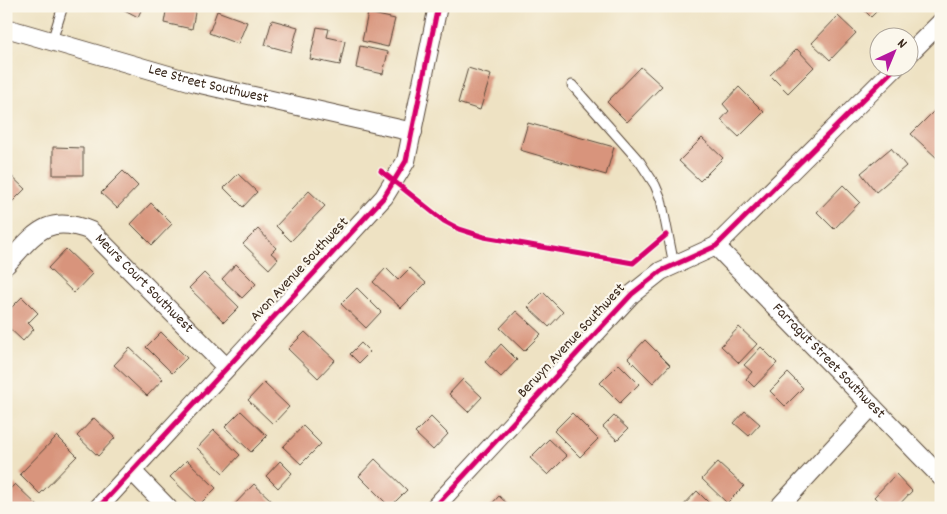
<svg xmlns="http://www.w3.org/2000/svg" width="947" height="514" font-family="Dekko,sans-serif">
<rect width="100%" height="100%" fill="#fbf7ec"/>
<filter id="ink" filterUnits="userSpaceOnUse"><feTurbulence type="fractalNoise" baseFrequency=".02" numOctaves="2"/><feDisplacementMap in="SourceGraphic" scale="10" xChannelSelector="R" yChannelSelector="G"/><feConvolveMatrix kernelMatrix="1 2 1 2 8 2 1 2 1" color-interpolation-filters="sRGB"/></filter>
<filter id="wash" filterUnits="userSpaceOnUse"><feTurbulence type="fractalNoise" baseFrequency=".0096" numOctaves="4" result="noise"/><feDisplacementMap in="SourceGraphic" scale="20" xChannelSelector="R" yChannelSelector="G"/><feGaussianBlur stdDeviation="1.12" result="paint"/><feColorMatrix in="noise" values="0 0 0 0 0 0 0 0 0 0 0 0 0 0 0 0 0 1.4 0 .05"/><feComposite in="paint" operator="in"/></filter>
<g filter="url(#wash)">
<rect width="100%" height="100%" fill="#eee2c3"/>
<g id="blocks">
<!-- building -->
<path fill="#d8947b" d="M 117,6 L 143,6 L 138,17 Z
M 167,6 L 196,7 L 192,29 L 164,23 Z
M 860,6 L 882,6 L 871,17 Z
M 217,11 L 247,22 L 238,44 L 209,33 Z
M 368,13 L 395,19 L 388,47 L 362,41 Z
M 838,16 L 856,33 L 830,60 L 812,43 Z
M 272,20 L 298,27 L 291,52 L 265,45 Z
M 317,27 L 329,29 L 327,37 L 345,41 L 340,65 L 310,59 Z
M 360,46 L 388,52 L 383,74 L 356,68 Z
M 797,49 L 814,67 L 788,93 L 770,75 Z
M 641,67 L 662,86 L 627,122 L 607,102 Z
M 468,68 L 491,75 L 480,110 L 458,103 Z
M 739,87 L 764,112 L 739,137 L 721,120 L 729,111 L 723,104 Z
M 936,109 L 941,114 L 941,156 L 938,159 L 911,134 Z
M 528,123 L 614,147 L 606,175 L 520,150 Z
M 702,138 L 723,158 L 700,181 L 679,161 Z
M 53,147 L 83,148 L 83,175 L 53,175 Z
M 891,148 L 906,166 L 876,192 L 861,173 Z
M 6,171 L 25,189 L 6,208 Z
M 123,171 L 138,186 L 117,208 L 101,193 Z
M 238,174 L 257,192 L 243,207 L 224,188 Z
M 843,185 L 860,202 L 834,229 L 817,212 Z
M 309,191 L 325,206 L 291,241 L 276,226 Z
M 151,203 L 172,224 L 152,245 L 131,224 Z
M 258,229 L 276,248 L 271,253 L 278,259 L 269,269 L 243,244 Z
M 66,249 L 92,274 L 74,293 L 48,268 Z
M 236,264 L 256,284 L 242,298 L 222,279 Z
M 386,268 L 398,280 L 410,268 L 426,283 L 401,308 L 373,282 Z
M 204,273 L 239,307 L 224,322 L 189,288 Z
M 357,288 L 381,312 L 366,328 L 341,304 Z
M 543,292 L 563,312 L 549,327 L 528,307 Z
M 22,297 L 38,313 L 28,323 L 34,329 L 23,341 L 6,325 L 6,313 Z
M 516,311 L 541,334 L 524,351 L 500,328 Z
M 739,327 L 757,344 L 739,363 L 721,346 Z
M 161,332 L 187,358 L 172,373 L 146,347 Z
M 305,332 L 335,360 L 318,378 L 288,349 Z
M 645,340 L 670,365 L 653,383 L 628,358 Z
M 361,343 L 370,352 L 359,363 L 350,354 Z
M 501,344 L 517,360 L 501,377 L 485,362 Z
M 761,347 L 777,363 L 754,387 L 746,379 L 752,372 L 744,365 Z
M 130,348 L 163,379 L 147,396 L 114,365 Z
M 619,364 L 639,384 L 620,403 L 600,383 Z
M 788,373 L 803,388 L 785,406 L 770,391 Z
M 463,379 L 482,397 L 468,412 L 449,394 Z
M 264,383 L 289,407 L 273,424 L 248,400 Z
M 241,411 L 267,436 L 251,452 L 225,427 Z
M 745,411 L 760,424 L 749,436 L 734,423 Z
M 572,413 L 598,439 L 580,457 L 554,431 Z
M 614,416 L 628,429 L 617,440 L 603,427 Z
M 431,417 L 448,434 L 433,450 L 415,433 Z
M 94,418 L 115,438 L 98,456 L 77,436 Z
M 303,426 L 321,444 L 301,464 L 283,447 Z
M 214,430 L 240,455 L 223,473 L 197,448 Z
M 57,436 L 77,456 L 40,494 L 20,474 Z
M 549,439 L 567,456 L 548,475 L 530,458 Z
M 375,459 L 407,490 L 390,507 L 359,476 Z
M 187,460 L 216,488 L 199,505 L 170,477 Z
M 280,461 L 292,473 L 278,488 L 266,476 Z
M 718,462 L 744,486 L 727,503 L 702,479 Z
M 896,474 L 912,491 L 896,508 L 886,508 L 874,497 Z
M 15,484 L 40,508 L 9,508 L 6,505 L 6,493 Z
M 254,484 L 272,501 L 266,508 L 231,508 Z
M 697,491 L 714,508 L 681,508 Z
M 499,496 L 512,508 L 488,508 Z"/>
</g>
</g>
<g filter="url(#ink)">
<use href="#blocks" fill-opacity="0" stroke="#564637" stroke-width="1"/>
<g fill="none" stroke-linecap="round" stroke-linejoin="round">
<!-- service casing -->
<g stroke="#564637" stroke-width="11">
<path id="service" d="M 52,41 L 63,6
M 572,85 L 640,162 L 655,185 L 661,199 L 674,265"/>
</g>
<!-- minor casing -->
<g stroke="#564637" stroke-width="20">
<g id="minor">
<path id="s1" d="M 6,28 L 196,83 L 413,132"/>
<path d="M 910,53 L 941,22"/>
<path id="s2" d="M 716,246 L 941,477"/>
<path id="s3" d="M 6,265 C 35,234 46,213 91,231 L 226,367"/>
<path d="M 132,471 L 168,508"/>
<path d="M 98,508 L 384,197 L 406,161 L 438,6"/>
<path d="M 434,508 L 632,294 L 661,271 L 716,246 L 895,68"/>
<path d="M 778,508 L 872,406"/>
</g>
</g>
<!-- service -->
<use href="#service" stroke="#fff" stroke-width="9"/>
<!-- minor -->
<use href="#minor" stroke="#fff" stroke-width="18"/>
<!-- cycleway casing -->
<g stroke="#fbf7ec" stroke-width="8">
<path id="cycleway" d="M 381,171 L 444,221 L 459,229 L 484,237 L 633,263 L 666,235
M 98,508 L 384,197 L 406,161 L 438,6
M 434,508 L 632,294 L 661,271 L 716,246 L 895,68"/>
</g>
<!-- cycleway -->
<use href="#cycleway" stroke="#d6006c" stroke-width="5"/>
</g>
</g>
<g text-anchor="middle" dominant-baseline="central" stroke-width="4.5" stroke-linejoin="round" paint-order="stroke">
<!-- street labels -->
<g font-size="15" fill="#3b2a1e" stroke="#fbf7ec">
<text stroke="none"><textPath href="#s1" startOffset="210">Lee Street Southwest</textPath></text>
<text transform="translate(300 270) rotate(-47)">Avon Avenue Southwest</text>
<text stroke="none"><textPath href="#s3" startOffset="176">Meurs Court Southwest</textPath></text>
<text transform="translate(572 341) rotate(-47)">Berwyn Avenue Southwest</text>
<text stroke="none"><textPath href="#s2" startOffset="161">Farragut Street Southwest</textPath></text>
</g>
</g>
<!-- margin -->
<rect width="947" height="514" fill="none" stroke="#fbf7ec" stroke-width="25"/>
<!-- north arrow -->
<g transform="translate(894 52) rotate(44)"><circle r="24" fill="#fbf7ec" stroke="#aea59a"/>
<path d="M0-4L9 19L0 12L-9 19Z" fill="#b5179e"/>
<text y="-8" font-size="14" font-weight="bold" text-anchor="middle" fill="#3b2a1e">N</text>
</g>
</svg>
